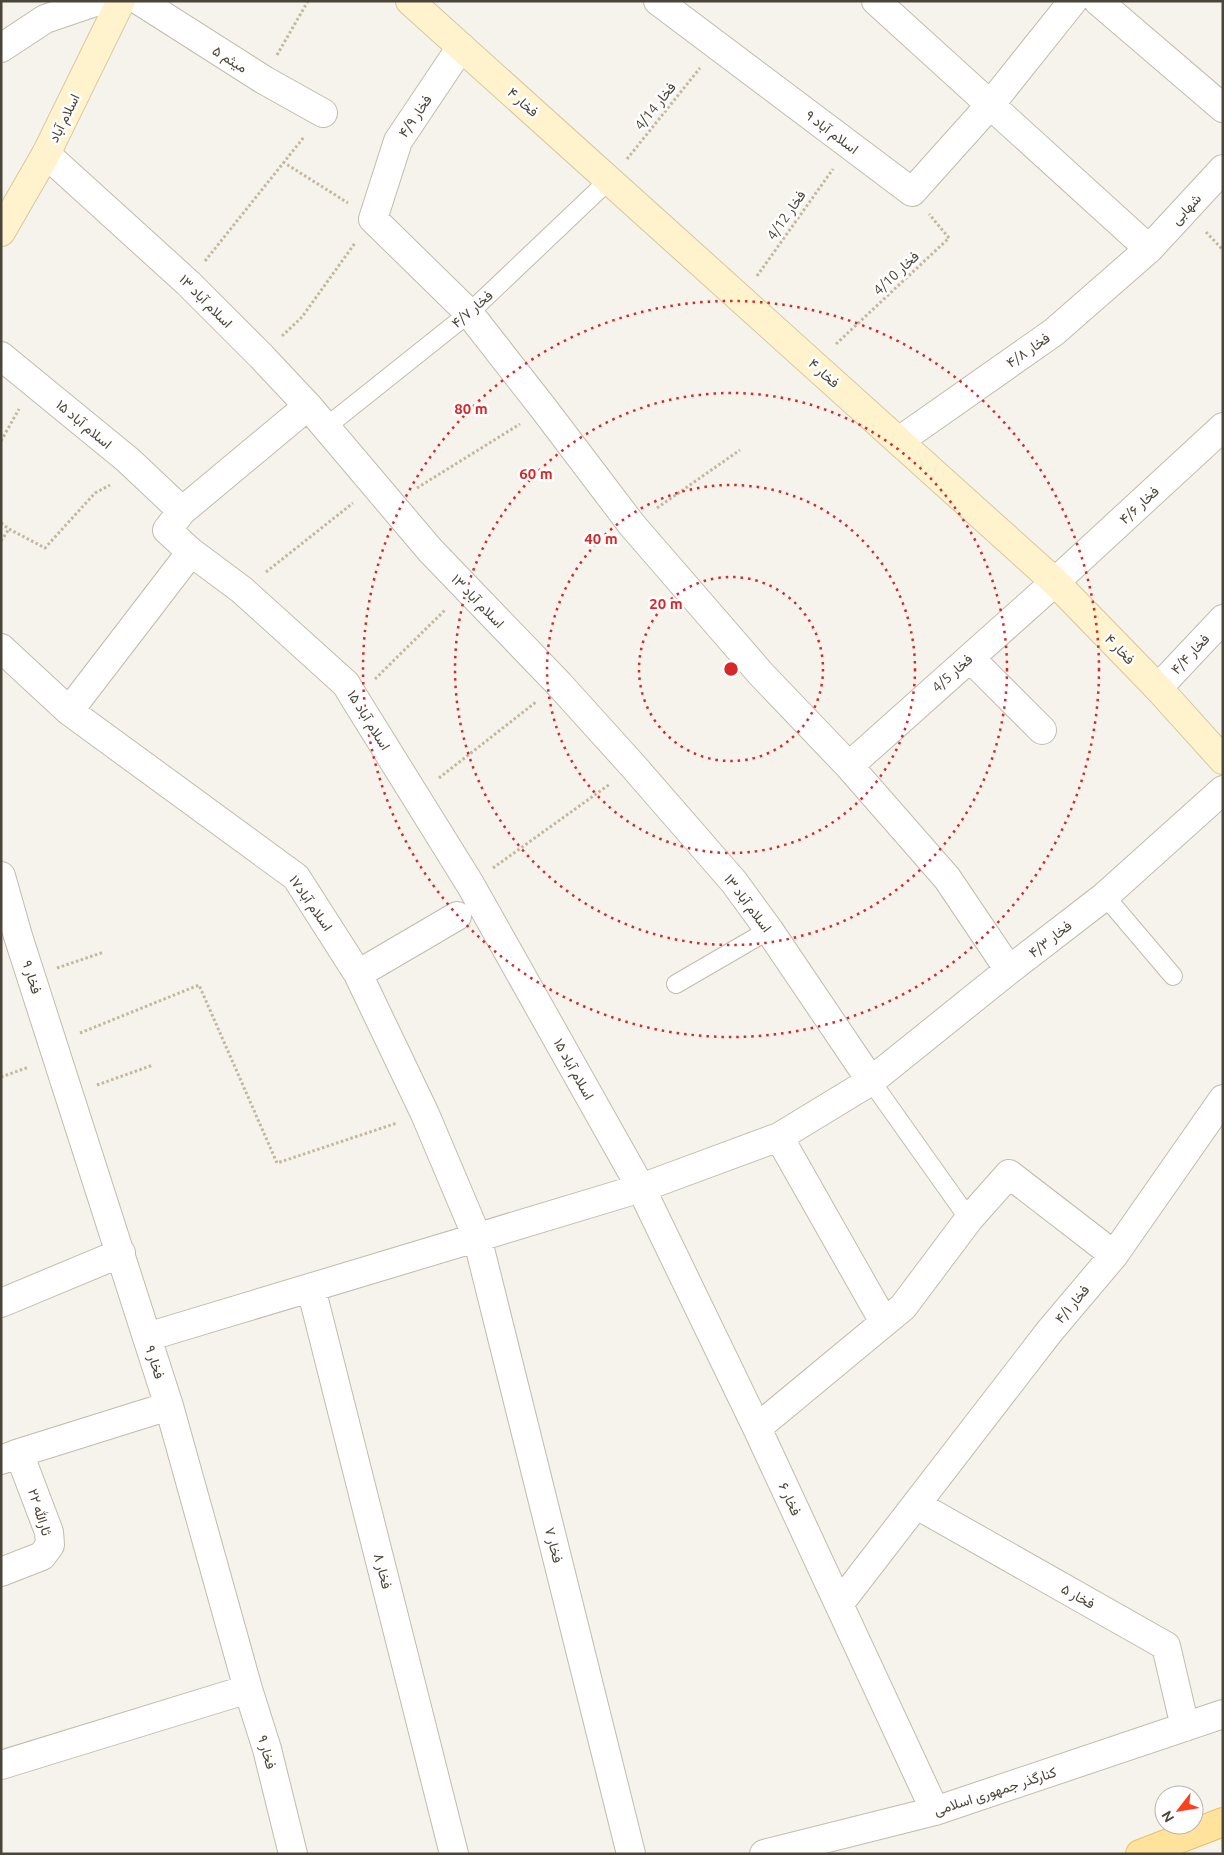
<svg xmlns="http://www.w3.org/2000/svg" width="1224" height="1855" font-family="Ubuntu,Vazirmatn,sans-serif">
<rect width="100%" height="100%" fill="#f6f3ec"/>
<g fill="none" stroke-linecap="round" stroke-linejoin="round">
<!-- lane casing -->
<g stroke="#c2bbae" stroke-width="20">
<path id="lane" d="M 326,427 L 469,313 L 609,180
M 1105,896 L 1173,976
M 676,984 L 769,930
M 871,1081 L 969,1219"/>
</g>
<!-- street casing -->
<g stroke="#c2bbae" stroke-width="30">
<path id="street" d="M 140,1 L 264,80 L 323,113
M 658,1 L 912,192 L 990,105 L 1073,1
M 876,1 L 1149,249
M 1098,1 L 1223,108
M 461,47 L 398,141 L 373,219 L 469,313 L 544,409 L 632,525 L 761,674 L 849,766 L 947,878 L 1009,970
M 1,48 L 45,19 L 98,1
M 46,154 L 188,283 L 261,356 L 308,406 L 430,550 L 559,684 L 634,767 L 734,882 L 769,930 L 871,1081
M 1,356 L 128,460 L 182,511 L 167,530 L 191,552 L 242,590 L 346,684 L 355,699 L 470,884 L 641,1188 L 757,1428 L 935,1811
M 899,441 L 1054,332 L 1149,249 L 1223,169
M 182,511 L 308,406
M 1,648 L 69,711 L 296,877 L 358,974 L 425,1114 L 477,1237 L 631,1854
M 970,658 L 1042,730
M 1158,688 L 1223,619
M 69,711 L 191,552
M 849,766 L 1055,582 L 1223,427
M 1,876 L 18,936 L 169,1406 L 248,1689 L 267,1749 L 293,1854
M 358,974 L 457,916
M 779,1137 L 884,1322
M 311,1288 L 454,1854
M 1,1303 L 121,1253
M 147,1337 L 641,1188 L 779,1137 L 871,1081 L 1009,970 L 1105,896 L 1223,790
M 757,1428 L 903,1307 L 969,1219 L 1009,1174 L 1114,1255
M 1,1460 L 19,1453 L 169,1406
M 917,1505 L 1166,1646 L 1185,1727
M 1,1572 L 42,1556 L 50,1545 L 49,1532 L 19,1453
M 840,1603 L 1049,1332 L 1114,1255 L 1223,1099
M 1,1765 L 248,1689
M 764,1854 L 935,1811 L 1223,1714"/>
</g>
<!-- secondary casing -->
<g stroke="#d6c79b" stroke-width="30">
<path id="secondary" d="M 410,1 L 1055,582 L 1158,688 L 1223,760
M 1,232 L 46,154 L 121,1"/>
</g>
<!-- primary casing -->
<g stroke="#e6c16a" stroke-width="30">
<path id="primary" d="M 1140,1854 L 1223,1822"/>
</g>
<!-- path -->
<path stroke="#c4b79f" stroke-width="3" stroke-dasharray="2.5 2.5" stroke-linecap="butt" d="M 277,55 L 308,1
M 627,159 L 700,68
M 283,162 L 348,203
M 1206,232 L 1223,250
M 205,261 L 304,137
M 757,276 L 833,169
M 282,336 L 302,317 L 355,243
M 836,344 L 949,238 L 929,214
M 1,441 L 19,409
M 417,488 L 520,424
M 657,508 L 740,450
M 1,523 L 9,529 L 45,548 L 95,493 L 110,485
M 1,541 L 9,529
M 266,572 L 353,503
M 375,679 L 446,609
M 439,778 L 536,702
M 493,868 L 610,784
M 57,968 L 104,952
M 80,1033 L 199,985 L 277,1163 L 397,1123
M 1,1077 L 29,1067
M 97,1085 L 153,1065"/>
<!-- lane -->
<use href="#lane" stroke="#fff" stroke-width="18"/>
<!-- street -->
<use href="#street" stroke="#fff" stroke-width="28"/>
<!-- secondary -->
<use href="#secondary" stroke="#fff3cd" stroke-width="28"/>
<!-- primary -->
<use href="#primary" stroke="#ffe39c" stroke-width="28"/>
</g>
<!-- distance rings -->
<g fill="none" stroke="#d62828" stroke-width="2.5" stroke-dasharray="2.5 5">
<circle cx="731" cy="669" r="92"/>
<circle cx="731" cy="669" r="184"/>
<circle cx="731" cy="669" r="276"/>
<circle cx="731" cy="669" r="368"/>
</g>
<g text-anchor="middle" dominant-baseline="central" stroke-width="5" stroke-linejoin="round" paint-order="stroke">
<!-- street labels -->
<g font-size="14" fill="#4b4439" stroke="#fff">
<text transform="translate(230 59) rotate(32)">میثم ۵</text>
<text transform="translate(523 102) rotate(42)">فخار ۴</text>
<text transform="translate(655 106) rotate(-51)">فخار 4/14</text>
<text transform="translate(415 116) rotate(-56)">فخار ۴/۹</text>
<text transform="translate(64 118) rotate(-64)">اسلام آباد</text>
<text transform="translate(832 132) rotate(37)">اسلام آباد ۹</text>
<text transform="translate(1186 209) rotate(-47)">شهابی</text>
<text transform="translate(786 215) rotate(-55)">فخار 4/12</text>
<text transform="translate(896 273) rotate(-43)">فخار 4/10</text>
<text transform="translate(206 301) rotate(45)">اسلام آباد ۱۳</text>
<text transform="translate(472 309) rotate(-41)">فخار ۴/۷</text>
<text transform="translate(1028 350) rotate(-35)">فخار ۴/۸</text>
<text transform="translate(824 373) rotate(42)">فخار ۴</text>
<text transform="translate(84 424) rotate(40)">اسلام آباد ۱۵</text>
<text transform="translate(1139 505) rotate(-43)">فخار ۴/۶</text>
<text transform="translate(478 601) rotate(46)">اسلام آباد ۱۳</text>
<text transform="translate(1120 649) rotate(46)">فخار ۴</text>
<text transform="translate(1190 654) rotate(-47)">فخار ۴/۴</text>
<text transform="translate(952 673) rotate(-42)">فخار 4/5</text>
<text transform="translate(369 720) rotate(58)">اسلام آباد ۱۵</text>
<text transform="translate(311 903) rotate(55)">اسلام آباد۱۷</text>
<text transform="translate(748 903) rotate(53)">اسلام آباد ۱۳</text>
<text transform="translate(1050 939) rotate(-38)">فخار ۴/۳</text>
<text transform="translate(32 977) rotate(72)">فخار ۹</text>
<text transform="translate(574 1069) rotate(61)">اسلام آباد ۱۵</text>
<text transform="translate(1072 1304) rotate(-50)">فخار ۴/۱</text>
<text transform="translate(155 1362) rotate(72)">فخار ۹</text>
<text transform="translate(790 1499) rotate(65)">فخار ۶</text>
<text transform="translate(40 1512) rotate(72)">ثارالله ۲۲</text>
<text transform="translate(554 1545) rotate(76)">فخار ۷</text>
<text transform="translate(383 1571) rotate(76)">فخار ۸</text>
<text transform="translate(1078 1596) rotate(29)">فخار ۵</text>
<text transform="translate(267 1752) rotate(74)">فخار ۹</text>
<text transform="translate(995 1791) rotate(-18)">کنارگذر جمهوری اسلامی</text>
</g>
</g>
<circle cx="731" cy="669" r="8" fill="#d62828" stroke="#fff" stroke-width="2.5"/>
<g font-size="15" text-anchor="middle" font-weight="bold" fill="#d62828" stroke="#fff" stroke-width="5" stroke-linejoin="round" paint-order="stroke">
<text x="471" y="414">80 m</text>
<text x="536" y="479">60 m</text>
<text x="601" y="544">40 m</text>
<text x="666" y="609">20 m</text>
</g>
<!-- border -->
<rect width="1224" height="1855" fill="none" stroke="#4b4439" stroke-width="5"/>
<!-- north arrow -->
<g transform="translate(1179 1810) rotate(239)"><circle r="24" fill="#ffffff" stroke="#b7b4b0"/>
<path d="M0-4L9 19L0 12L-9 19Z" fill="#fc3f1d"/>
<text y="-8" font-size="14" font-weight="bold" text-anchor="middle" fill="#4b4439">N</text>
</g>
</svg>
